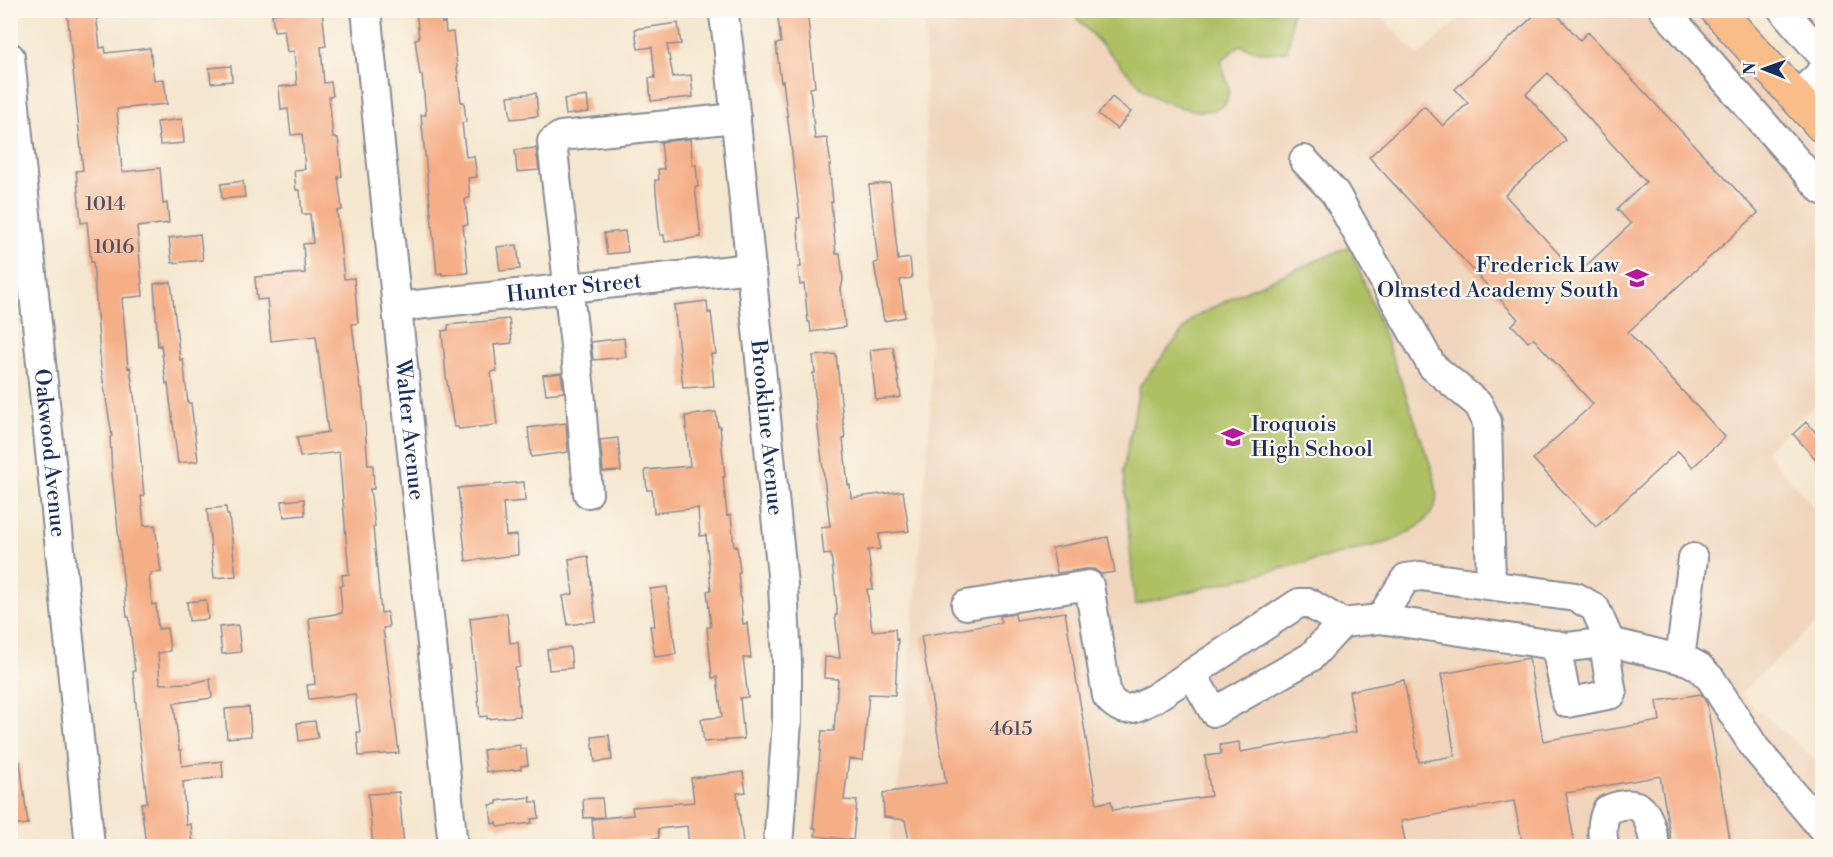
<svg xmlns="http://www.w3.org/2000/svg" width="1833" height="857" font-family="'Libre Bodoni',serif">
<rect width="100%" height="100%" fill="#fbf7ec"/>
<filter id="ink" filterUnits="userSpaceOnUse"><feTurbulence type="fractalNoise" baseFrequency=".0167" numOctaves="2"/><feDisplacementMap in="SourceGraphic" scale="12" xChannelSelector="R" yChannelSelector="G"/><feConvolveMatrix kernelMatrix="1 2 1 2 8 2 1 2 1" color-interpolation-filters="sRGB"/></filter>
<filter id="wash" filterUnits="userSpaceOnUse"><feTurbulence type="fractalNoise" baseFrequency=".008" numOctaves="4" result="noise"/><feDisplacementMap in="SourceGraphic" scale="24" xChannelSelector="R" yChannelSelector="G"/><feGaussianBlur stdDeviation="1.35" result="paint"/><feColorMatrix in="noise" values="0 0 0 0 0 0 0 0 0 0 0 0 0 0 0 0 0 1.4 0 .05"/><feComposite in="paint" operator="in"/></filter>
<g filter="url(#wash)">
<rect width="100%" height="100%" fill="#f5e7cf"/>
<!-- built -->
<path fill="#f0d5bc" d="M 925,11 L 1376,11 L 1418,56 L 1468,11 L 1692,11 L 1822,156 L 1822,399 L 1765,451 L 1822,516 L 1822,618 L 1740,694 L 1822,765 L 1822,846 L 889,846 L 902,754 L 931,408 Z"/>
<!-- green -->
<path fill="#afc064" stroke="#657861" stroke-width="1.5" d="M 1070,11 L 1292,11 L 1290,38 L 1287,51 C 1269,54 1256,53 1240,45 L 1221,61 L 1229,89 L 1226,103 C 1208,122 1162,103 1145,91 Z
M 1350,246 C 1374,309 1399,372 1420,436 C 1427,456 1439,481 1436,502 C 1433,521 1404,536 1389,542 L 1135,605 L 1123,471 L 1140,385 L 1193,318 L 1241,293 Z"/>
<g id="blocks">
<!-- building -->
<path fill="#f5af87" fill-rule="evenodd" d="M 67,10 L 91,10 L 92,14 L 96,13 L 100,48 L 105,47 L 106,53 L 150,48 L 154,80 L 164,79 L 167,104 L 117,109 L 122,172 L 160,168 L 163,204 L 167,203 L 169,223 L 137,227 L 143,296 L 122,298 L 128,368 L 130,367 L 137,417 L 144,496 L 141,496 L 144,526 L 155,525 L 161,572 L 151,573 L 151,576 L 149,576 L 152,605 L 156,604 L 158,629 L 167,628 L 170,651 L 158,653 L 160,684 L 192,683 L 210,679 L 212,698 L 174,703 L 179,750 L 181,750 L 182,766 L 222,761 L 223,777 L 183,782 L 186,825 L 191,824 L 193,846 L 146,846 L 141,803 L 147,803 L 146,791 L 139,736 L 133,671 L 135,671 L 129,617 L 127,617 L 112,473 L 110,437 L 112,436 L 101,368 L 93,262 L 91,262 L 87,222 L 81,223 L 78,191 L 76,171 L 83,170 Z
M 304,10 L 322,10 L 326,46 L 321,47 L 324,83 L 331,82 L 333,96 L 329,97 L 333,138 L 338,138 L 342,176 L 338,177 L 342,210 L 337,211 L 344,279 L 354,278 L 358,323 L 352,324 L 360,388 L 362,388 L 368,465 L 373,465 L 374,489 L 370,489 L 375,527 L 373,527 L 381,613 L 387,612 L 389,627 L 383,628 L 399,753 L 359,756 L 357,732 L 360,732 L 355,694 L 309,699 L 307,685 L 315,684 L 309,618 L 342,613 L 340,585 L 343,585 L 342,575 L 349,574 L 339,452 L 300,457 L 297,437 L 328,432 L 316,336 L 271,341 L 267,299 L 257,300 L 255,277 L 305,273 L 303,244 L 313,243 L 310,214 L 302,214 L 300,190 L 296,190 L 294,170 L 305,169 L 302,134 L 291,135 L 288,109 L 281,110 L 279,87 L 297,85 L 294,51 L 287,52 L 284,30 L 274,31 L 272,14 Z
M 416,10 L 441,10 L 442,23 L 445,22 L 446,33 L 453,32 L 461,102 L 464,102 L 466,122 L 462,123 L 466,157 L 474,156 L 477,177 L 468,178 L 470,198 L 465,199 L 468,225 L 463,225 L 468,273 L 442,275 L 442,273 L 437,274 L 421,115 L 426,115 L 422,75 L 420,75 L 415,39 L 419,38 Z
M 777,10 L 807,10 L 815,87 L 810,88 L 815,139 L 827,138 L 831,165 L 829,165 L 833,202 L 831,202 L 836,254 L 840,253 L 843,280 L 841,289 L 845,327 L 811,332 L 810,322 L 808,322 L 804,284 L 800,285 L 798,267 L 801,267 L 797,218 L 800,218 L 783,81 L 781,82 L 776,44 L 781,43 Z
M 1540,10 L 1553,10 L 1580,40 L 1588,32 L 1758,213 L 1628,332 L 1725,437 L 1693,467 L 1678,451 L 1596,527 L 1533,459 L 1593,404 L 1533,338 L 1528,342 L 1512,325 L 1518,319 L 1369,157 L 1424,106 L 1443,126 L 1468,103 L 1455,89 ZM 1548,73 L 1646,182 L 1617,209 L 1631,224 L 1577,274 L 1505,195 L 1566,140 L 1526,94 Z
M 678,23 L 681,44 L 667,45 L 673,77 L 691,75 L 693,97 L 651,101 L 649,78 L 655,78 L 652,47 L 638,49 L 635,29 Z
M 231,66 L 232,81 L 211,83 L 209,68 Z
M 536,93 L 538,116 L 511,119 L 508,96 Z
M 587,96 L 589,112 L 566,115 L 564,99 Z
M 1112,97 L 1131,112 L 1117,129 L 1098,114 Z
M 182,119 L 184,143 L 160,145 L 157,122 Z
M 690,139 L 693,165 L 696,165 L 698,187 L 695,187 L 701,237 L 665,242 L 664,235 L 660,235 L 655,180 L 659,180 L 658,169 L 664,169 L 661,142 Z
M 536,148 L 539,170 L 517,172 L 515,150 Z
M 243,181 L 245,197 L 222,199 L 221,184 Z
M 890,183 L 898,260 L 910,258 L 912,278 L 900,280 L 905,317 L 884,321 L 874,263 L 878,262 L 869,185 Z
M 625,231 L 628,252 L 607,254 L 604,233 Z
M 200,234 L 203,260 L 172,263 L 169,238 Z
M 517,245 L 520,269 L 500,271 L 497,247 Z
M 171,282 L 180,360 L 183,359 L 188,403 L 191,403 L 198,461 L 178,463 L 168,384 L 166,384 L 161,345 L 158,346 L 154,284 Z
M 707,301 L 708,313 L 711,312 L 716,354 L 711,354 L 714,386 L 683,388 L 674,305 Z
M 509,319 L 512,343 L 494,345 L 497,371 L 491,372 L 497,425 L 459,429 L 458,427 L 454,427 L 446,376 L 442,331 L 448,330 L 448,325 Z
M 624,338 L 626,357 L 593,360 L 591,342 Z
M 893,347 L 901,397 L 876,400 L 870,350 Z
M 836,354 L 845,439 L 843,439 L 848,485 L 850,485 L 851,498 L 903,491 L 909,531 L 879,534 L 880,549 L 868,550 L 873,589 L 867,589 L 872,631 L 895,629 L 896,640 L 898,639 L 895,695 L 869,694 L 863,760 L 849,759 L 844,800 L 857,801 L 853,840 L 815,836 L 816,828 L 813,828 L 822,731 L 834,731 L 838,679 L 824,678 L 825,657 L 840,658 L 835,615 L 837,615 L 837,607 L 831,554 L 824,555 L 821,527 L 830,526 L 818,428 L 813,373 L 815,373 L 813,356 Z
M 561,373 L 564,392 L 546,394 L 543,375 Z
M 716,412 L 718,426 L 720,426 L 725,477 L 723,477 L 727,516 L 731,515 L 734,547 L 737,546 L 740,572 L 738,573 L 743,624 L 747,623 L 751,658 L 743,658 L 748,697 L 740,698 L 744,739 L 704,742 L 701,719 L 722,717 L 717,677 L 712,678 L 707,627 L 711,627 L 707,591 L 711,590 L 706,535 L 700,536 L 698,508 L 654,513 L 652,490 L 647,490 L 645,470 L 690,466 L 685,416 Z
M 1806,422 L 1822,439 L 1822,466 L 1793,434 Z
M 566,423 L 568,452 L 531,457 L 528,428 Z
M 618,438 L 621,471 L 603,472 L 600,440 Z
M 524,482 L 525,501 L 503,503 L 506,536 L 517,535 L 518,555 L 466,561 L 458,488 Z
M 304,499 L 305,515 L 284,517 L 282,501 Z
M 226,507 L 227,515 L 229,515 L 236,576 L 214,578 L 207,509 Z
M 1108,537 L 1115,572 L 1101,574 L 1094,569 L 1086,569 L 1057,573 L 1052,548 Z
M 588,556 L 596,621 L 568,625 L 563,596 L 573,594 L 569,559 Z
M 667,587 L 676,654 L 655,657 L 650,626 L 655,626 L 650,589 Z
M 206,600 L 208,619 L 189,621 L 187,602 Z
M 1065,612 L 1097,804 L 1111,801 L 1113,810 L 1211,796 L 1205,756 L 1221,754 L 1220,745 L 1239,742 L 1240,752 L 1356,732 L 1349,691 L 1404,680 L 1419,762 L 1455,756 L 1441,674 L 1529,658 L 1543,741 L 1660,721 L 1657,701 L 1701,694 L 1707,704 L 1731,846 L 1672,846 L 1660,776 L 1566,793 L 1575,846 L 1523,846 L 1514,801 L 1401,821 L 1406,846 L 910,846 L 905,820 L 884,817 L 883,793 L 946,783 L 921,636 L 1001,623 L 1000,616 L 1015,614 L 1016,620 Z
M 507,613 L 510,643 L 518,642 L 520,667 L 515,668 L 520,716 L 487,719 L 487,716 L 480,717 L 470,618 Z
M 238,625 L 241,652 L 222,654 L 219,627 Z
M 570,647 L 572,668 L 549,670 L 547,650 Z
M 249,707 L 251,736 L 227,738 L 225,709 Z
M 315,721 L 318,738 L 299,741 L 297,723 Z
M 609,735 L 612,760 L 595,762 L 592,737 Z
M 520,745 L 520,749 L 526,748 L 528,765 L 521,766 L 521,769 L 492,773 L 492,771 L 486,772 L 483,750 Z
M 20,762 L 28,824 L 10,826 L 10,763 Z
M 743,772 L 746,792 L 737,793 L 743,843 L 714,846 L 689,846 L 687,826 L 658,829 L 659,838 L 594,842 L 592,819 L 633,815 L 632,807 L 694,802 L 691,778 Z
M 399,792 L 404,846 L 373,846 L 368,794 Z
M 530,797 L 531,802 L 537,802 L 539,818 L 531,819 L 532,823 L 498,827 L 497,823 L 492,824 L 490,805 L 497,804 L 497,801 Z
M 602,798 L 604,817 L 584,818 L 583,799 Z"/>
</g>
</g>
<g filter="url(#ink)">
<use href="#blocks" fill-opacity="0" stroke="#888b96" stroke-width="1.5"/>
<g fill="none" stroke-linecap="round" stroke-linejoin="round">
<!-- minor casing -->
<g stroke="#888b96" stroke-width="32">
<g id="minor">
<path id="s1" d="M 366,10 L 453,846"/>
<path id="s2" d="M 723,10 L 728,43 L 783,585 L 787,663 L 787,722 L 778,846"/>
<path d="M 1664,10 L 1822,190"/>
<path d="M 1783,10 L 1822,55"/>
<path id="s3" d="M 10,57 L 90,846"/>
<path d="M 1796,97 L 1822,72"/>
<path d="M 1304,160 L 1335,193 L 1432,366 L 1479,405 L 1487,422 L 1491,585"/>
<path id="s4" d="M 398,307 L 751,268"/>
<path d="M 588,493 L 580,390 L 552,142 L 561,136 L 736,118"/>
<path d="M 966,605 L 1089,585 L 1107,696 C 1123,716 1132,709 1153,699 L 1299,603 L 1309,603 L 1342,623 L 1380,619 L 1568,647 L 1610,642 L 1688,661 L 1699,667 L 1711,679 L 1755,748 L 1822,828"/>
<path d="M 1380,619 L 1406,578 L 1421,576 L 1576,597 L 1595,608 L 1610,642 L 1606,657 L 1612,694 L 1567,703 L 1556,645"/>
<path d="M 1680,659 L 1693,558"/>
<path d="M 1192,674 L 1214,712 L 1311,657 L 1342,623"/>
<path d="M 1604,846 C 1602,833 1601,823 1607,810 C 1644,794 1649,815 1655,846"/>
</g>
</g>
<!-- major casing -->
<g stroke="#888b96" stroke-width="36">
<path id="major" d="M 1717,10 L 1822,126"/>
</g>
<!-- minor -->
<use href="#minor" stroke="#fff" stroke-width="28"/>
<!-- major -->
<use href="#major" stroke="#f8bd89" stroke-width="33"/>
</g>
</g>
<!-- icons -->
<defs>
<g id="school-bare" transform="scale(1.8)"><path d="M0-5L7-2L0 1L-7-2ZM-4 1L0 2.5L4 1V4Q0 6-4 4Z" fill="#b5179e" stroke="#fbf7ec" stroke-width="2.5" paint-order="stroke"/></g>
</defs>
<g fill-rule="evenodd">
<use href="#school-bare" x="1637" y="278"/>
<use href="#school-bare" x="1233" y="437"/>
</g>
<g text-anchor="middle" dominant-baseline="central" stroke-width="4.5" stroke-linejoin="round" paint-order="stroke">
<!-- number labels -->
<g font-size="20" fill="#524f68">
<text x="105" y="204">1014</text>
<text x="114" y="247">1016</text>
<text x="1011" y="729">4615</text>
</g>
<!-- poi labels -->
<g font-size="22" fill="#1b2f5e" stroke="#fbf7ec" text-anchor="end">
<text x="1619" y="265">Frederick Law<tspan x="1619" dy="25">Olmsted Academy South</tspan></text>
<text x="1251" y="424" text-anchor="start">Iroquois<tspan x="1251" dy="25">High School</tspan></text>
</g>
<!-- street labels -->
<g font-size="22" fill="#1b2f5e" stroke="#fbf7ec">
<text stroke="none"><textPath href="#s4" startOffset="177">Hunter Street</textPath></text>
<text stroke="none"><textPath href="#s1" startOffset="422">Walter Avenue</textPath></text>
<text stroke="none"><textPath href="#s2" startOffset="420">Brookline Avenue</textPath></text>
<text stroke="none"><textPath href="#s3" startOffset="398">Oakwood Avenue</textPath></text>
</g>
</g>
<!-- margin -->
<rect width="1833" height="857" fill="none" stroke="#fbf7ec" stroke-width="36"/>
<!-- north arrow -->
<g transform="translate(1764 69) rotate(271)" stroke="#fbf7ec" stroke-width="4.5" paint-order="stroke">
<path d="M0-4.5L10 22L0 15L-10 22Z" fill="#1b2f5e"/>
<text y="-9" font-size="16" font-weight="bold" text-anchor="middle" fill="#1b2f5e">N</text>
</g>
</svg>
